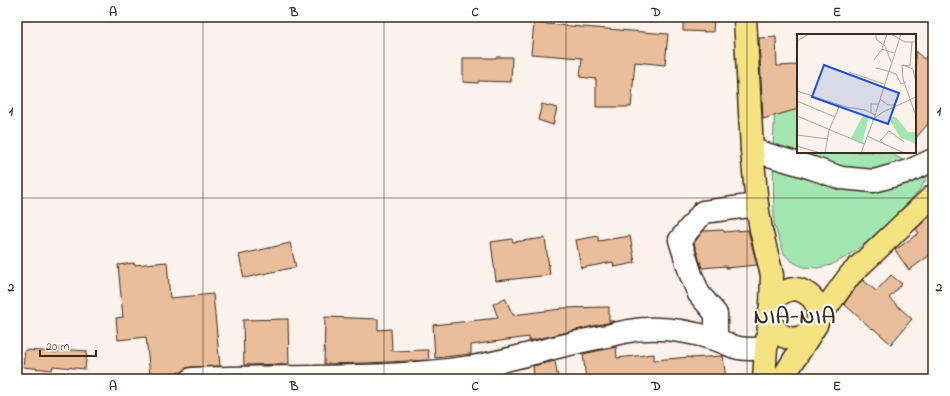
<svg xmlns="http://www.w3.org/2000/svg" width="950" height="396" font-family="'Indie Flower',sans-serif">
<rect width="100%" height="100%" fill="#fbf2eb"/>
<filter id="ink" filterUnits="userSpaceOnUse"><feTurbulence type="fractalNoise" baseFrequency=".025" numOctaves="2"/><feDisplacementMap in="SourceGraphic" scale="8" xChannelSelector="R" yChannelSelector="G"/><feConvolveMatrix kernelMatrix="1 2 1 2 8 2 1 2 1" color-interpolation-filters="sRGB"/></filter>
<g filter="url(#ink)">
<!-- park -->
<path fill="#a2e6b1" stroke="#6e8868" d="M 775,99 L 798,101 L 798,152 L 889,152 L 923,172 L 928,176 L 918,192 L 892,219 L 867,242 L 846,257 L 831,265 L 817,268 L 803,267 L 793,262 L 784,254 L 774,224 L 773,151 Z"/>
<!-- building -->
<path fill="#eabe9a" stroke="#3b2a1e" d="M 683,17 L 714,17 L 713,32 L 683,31 Z
M 534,23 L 668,34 L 665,65 L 635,62 L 631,107 L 596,107 L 596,79 L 580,77 L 582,58 L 531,54 Z
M 776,37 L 777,66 L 798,65 L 798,109 L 763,119 L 759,38 Z
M 933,49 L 933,118 L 915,139 L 915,51 L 924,59 Z
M 496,57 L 512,57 L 511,82 L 478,81 L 478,83 L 463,82 L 463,58 L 496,58 Z
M 542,104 L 557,108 L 553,125 L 538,120 Z
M 933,213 L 933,253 L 909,270 L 895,250 L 919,233 L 916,229 Z
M 723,230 L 724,232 L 748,230 L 757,265 L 726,268 L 726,266 L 702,268 L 694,243 L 703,231 Z
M 598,236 L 598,241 L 630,236 L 635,263 L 614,267 L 613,262 L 581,268 L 576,240 Z
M 545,238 L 550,275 L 496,281 L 491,242 L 512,239 L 513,242 Z
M 290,243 L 296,267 L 244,278 L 239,255 Z
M 167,262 L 170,298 L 213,294 L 220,366 L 192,367 L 186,368 L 182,372 L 150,375 L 146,337 L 118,340 L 116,318 L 123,317 L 118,265 L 134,263 L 134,265 Z
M 891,275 L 902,284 L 889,298 L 912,319 L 891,344 L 873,328 L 872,329 L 844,304 L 859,283 L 863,280 L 876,291 Z
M 505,298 L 513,315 L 561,309 L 561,308 L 609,307 L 609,321 L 615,321 L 529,341 L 529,337 L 471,345 L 471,354 L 435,358 L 433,325 L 498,318 L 493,304 Z
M 325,317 L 378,319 L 378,330 L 391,329 L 392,351 L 428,350 L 429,360 L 367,363 L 324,364 Z
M 288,319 L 289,364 L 244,365 L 243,320 Z
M 616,347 L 617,358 L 654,354 L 654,360 L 691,357 L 691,358 L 723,356 L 726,379 L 586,379 L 583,354 Z
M 57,349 L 87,351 L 85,369 L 53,366 L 52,370 L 23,367 L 25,350 L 57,352 Z
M 555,361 L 558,379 L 534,379 L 533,366 Z"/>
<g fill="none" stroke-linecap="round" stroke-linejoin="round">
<!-- minor casing -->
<g stroke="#3b2a1e" stroke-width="25">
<path id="minor" d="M 752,150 L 812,168 L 841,178 L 874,181 L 909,171 L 933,160
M 716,339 L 716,314 L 699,294 L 691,275 L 680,240 L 703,212 L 757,205
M 192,379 C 285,375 379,381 472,367 C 518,359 562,344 607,336 C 619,333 634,329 646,329 C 669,328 692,332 714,339 C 723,341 731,347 739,348 C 748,350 758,349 766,348"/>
</g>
<!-- major casing -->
<g stroke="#3b2a1e" stroke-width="25">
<path id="major" d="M 745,17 L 752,150 L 757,205 L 761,230 L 772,275 L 771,305"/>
</g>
<!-- highway casing -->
<g stroke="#3b2a1e" stroke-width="25">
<path id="highway" d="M 813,330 C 779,359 751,305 786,291 C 793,288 800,289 806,293 C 816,299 819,308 818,319
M 764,379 L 766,348 L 770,318
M 782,379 L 816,325 L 818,319 L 850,275 L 933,196"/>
</g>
<!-- minor -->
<use href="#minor" stroke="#fff" stroke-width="22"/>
<!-- major -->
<use href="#major" stroke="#f5e382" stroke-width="22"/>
<!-- highway -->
<use href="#highway" stroke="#f5e382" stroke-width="22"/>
</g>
</g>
<!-- grid -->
<path fill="none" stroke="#3b2a1e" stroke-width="1" stroke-opacity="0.55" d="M 203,17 L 203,379M 384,17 L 384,379M 566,17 L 566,379M 747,17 L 747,379M 17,198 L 933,198"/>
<g text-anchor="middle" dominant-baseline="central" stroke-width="4" stroke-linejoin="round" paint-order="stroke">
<!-- district labels -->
<g font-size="22" font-weight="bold" letter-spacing="1" fill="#3b2a1e" stroke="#fff">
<text x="795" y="318">NIA-NIA</text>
</g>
</g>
<!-- overview -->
<g transform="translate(797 34)">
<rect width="119" height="119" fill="#fbf2eb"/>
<path d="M 94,83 L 99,83 L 111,98 L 119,98 L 119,110 L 103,103 L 92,85 Z" fill="#a2e6b1"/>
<path d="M 66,81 L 72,83 L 65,109 L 54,104 Z" fill="#a2e6b1"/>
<path fill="none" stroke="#aea299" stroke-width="1" d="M 79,0 L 79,5 L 88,12 L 94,28M 90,0 L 85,15 L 97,19M 94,0 L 108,8 L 119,8M 0,7 L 12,0M 115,8 L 113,32 L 105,31 L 116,35 L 119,49M 77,26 L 85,15M 105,31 L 106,45 L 119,82M 79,34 L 91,37M 91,37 L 99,40 L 104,50 L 109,48M 52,38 L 87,50M 0,57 L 49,73 L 68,76 L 78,81M 83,65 L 91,71 L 98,71M 0,67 L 38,83M 79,78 L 104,0M 74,79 L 74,70 L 81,70M 0,82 L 67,110M 75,86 L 86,78 L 119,63M 0,101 L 31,105M 70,102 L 107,119M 83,107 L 92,97 L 107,108M 0,112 L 23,119M 28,119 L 32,96 L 43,71M 64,119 L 79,79"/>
<path fill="#1d4ed8" fill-opacity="0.15" stroke="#1d4ed8" stroke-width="2" d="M 27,31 L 102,59 L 91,90 L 15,63 Z"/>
<rect width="119" height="119" fill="none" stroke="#3b2a1e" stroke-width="2"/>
</g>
<!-- margin -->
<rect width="950" height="396" fill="none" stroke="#fff" stroke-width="44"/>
<!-- scale -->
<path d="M40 350v6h56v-6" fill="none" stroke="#3b2a1e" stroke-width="2"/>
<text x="46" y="350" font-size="12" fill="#3b2a1e" stroke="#ffffff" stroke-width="3" paint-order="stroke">20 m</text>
<rect x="22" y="22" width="906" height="352" fill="none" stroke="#3b2a1e" stroke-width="1.5"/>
<g font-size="13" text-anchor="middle" font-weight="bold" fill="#3b2a1e">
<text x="113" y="16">A</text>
<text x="294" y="16">B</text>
<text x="475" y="16">C</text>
<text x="656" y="16">D</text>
<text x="837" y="16">E</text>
<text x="11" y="115">1</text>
<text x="939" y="115">1</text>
<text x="11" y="291">2</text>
<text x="939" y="291">2</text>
<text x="113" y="390">A</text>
<text x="294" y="390">B</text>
<text x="475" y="390">C</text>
<text x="656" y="390">D</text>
<text x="837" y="390">E</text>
</g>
</svg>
